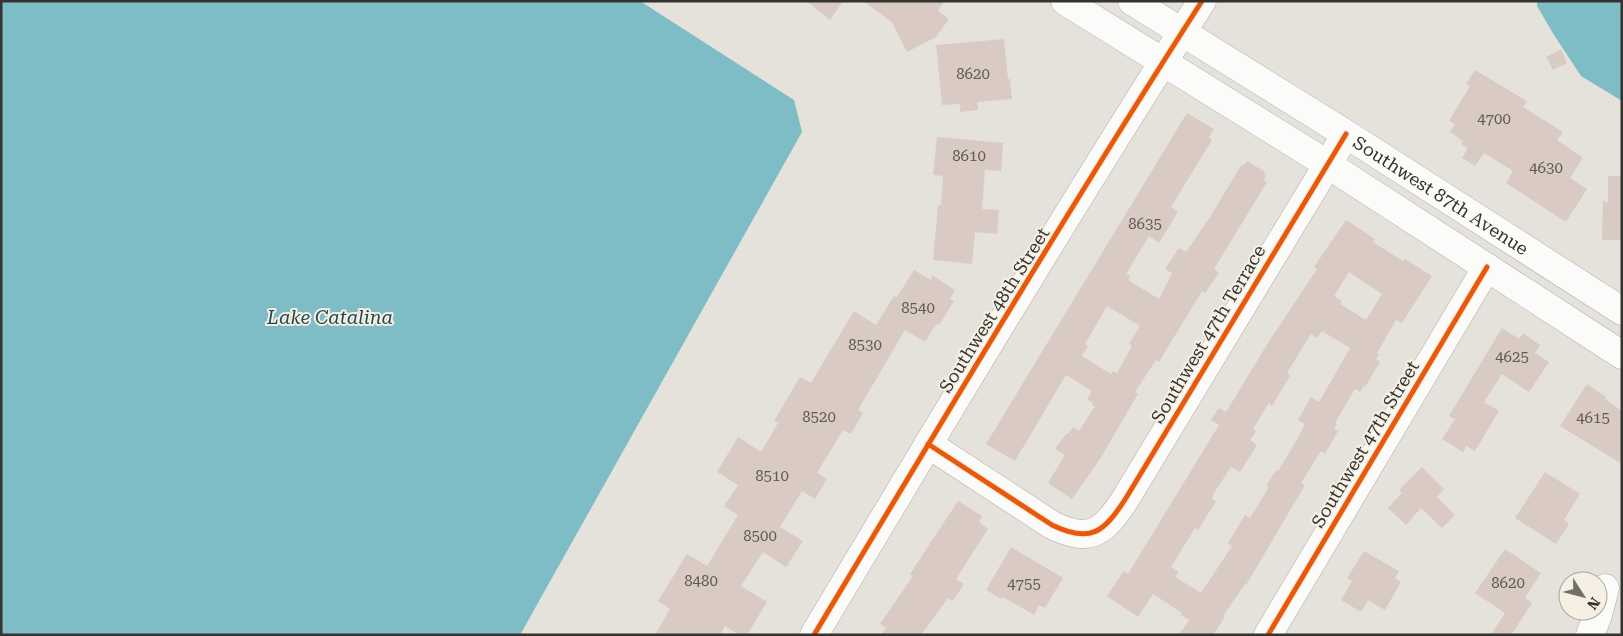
<svg xmlns="http://www.w3.org/2000/svg" width="1623" height="636" font-family="'Roboto Serif',serif">
<rect width="100%" height="100%" fill="#e4e2db"/>
<!-- water -->
<path fill="#7ebcc6" d="M 1,1 L 640,1 L 794,100 L 802,132 L 520,635 L 1,635 Z
M 1537,1 L 1622,1 L 1622,101 L 1581,76 L 1554,35 L 1537,6 Z"/>
<!-- building -->
<path fill="#d9cbc4" fill-rule="evenodd" d="M 806,1 L 843,1 L 830,20 Z
M 863,1 L 944,1 L 938,11 L 949,19 L 936,37 L 907,52 L 892,22 Z
M 1004,39 L 1008,79 L 1010,79 L 1012,99 L 977,102 L 978,110 L 960,112 L 960,104 L 942,105 L 936,45 Z
M 1561,49 L 1567,63 L 1553,70 L 1546,57 Z
M 1475,70 L 1527,101 L 1523,107 L 1563,132 L 1557,140 L 1583,158 L 1570,178 L 1587,189 L 1566,222 L 1506,183 L 1513,171 L 1484,153 L 1475,166 L 1462,158 L 1468,148 L 1461,144 L 1463,141 L 1450,132 L 1455,124 L 1449,121 L 1470,86 L 1466,84 Z
M 1187,113 L 1214,129 L 1209,138 L 1212,140 L 1171,207 L 1178,212 L 1159,243 L 1149,236 L 1126,274 L 1130,276 L 1128,280 L 1159,299 L 1172,273 L 1165,269 L 1179,248 L 1186,252 L 1210,217 L 1242,164 L 1244,165 L 1247,161 L 1265,172 L 1264,174 L 1266,176 L 1263,180 L 1267,182 L 1214,269 L 1219,273 L 1205,293 L 1202,291 L 1159,362 L 1156,360 L 1135,392 L 1138,394 L 1100,459 L 1072,499 L 1048,483 L 1065,455 L 1055,449 L 1066,434 L 1069,433 L 1073,427 L 1079,431 L 1095,406 L 1092,405 L 1093,403 L 1087,399 L 1092,391 L 1066,375 L 1015,461 L 986,444 ZM 1107,306 L 1140,326 L 1129,344 L 1132,346 L 1117,373 L 1113,371 L 1111,374 L 1082,356 L 1088,346 L 1085,344 Z
M 937,137 L 1003,143 L 1001,171 L 985,170 L 982,209 L 999,210 L 997,234 L 975,232 L 972,264 L 933,260 L 938,205 L 941,205 L 943,176 L 933,175 Z
M 1608,176 L 1622,176 L 1622,240 L 1602,240 L 1603,200 L 1608,203 Z
M 1346,220 L 1375,239 L 1373,242 L 1376,244 L 1403,261 L 1405,259 L 1432,276 L 1402,323 L 1396,320 L 1377,353 L 1379,354 L 1376,359 L 1380,362 L 1365,387 L 1364,386 L 1360,392 L 1355,389 L 1335,423 L 1337,424 L 1334,429 L 1338,431 L 1325,454 L 1321,451 L 1301,483 L 1305,485 L 1246,585 L 1245,584 L 1223,616 L 1225,617 L 1213,635 L 1179,635 L 1189,620 L 1181,615 L 1182,613 L 1153,594 L 1138,617 L 1107,596 L 1124,571 L 1128,574 L 1219,425 L 1211,420 L 1219,408 L 1226,412 L 1268,343 L 1317,269 L 1314,267 ZM 1349,272 L 1382,294 L 1366,320 L 1340,304 L 1342,301 L 1334,296 ZM 1322,331 L 1350,348 L 1319,402 L 1311,397 L 1298,420 L 1305,424 L 1298,438 L 1278,471 L 1276,470 L 1266,486 L 1269,487 L 1250,518 L 1245,515 L 1228,543 L 1232,546 L 1201,593 L 1175,577 L 1179,572 L 1171,567 L 1195,528 L 1198,530 L 1216,501 L 1212,499 L 1214,493 L 1231,467 L 1240,472 L 1257,445 L 1250,440 L 1256,431 L 1253,429 L 1269,403 L 1272,406 L 1290,376 L 1287,373 L 1301,350 L 1311,334 L 1317,338 Z
M 914,270 L 931,280 L 932,275 L 955,290 L 950,299 L 954,301 L 939,325 L 936,324 L 925,342 L 905,330 L 858,410 L 863,413 L 851,434 L 843,430 L 817,473 L 827,479 L 815,499 L 802,491 L 780,527 L 803,541 L 786,567 L 763,552 L 741,586 L 767,602 L 747,635 L 739,635 L 725,626 L 720,635 L 655,635 L 670,609 L 658,601 L 687,554 L 707,566 L 738,515 L 724,506 L 738,485 L 717,472 L 738,437 L 761,452 L 778,423 L 774,421 L 800,377 L 811,383 L 854,311 L 876,325 L 894,296 L 897,297 Z
M 1502,328 L 1519,339 L 1523,333 L 1540,345 L 1535,353 L 1549,362 L 1529,392 L 1502,374 L 1484,402 L 1499,411 L 1475,451 L 1466,446 L 1463,452 L 1442,439 L 1455,419 L 1449,416 Z
M 1587,384 L 1606,397 L 1605,399 L 1622,411 L 1622,464 L 1560,426 Z
M 1422,467 L 1444,489 L 1437,497 L 1455,515 L 1442,528 L 1421,508 L 1406,525 L 1388,508 L 1402,493 L 1399,490 Z
M 1545,472 L 1580,494 L 1564,520 L 1569,524 L 1556,544 L 1515,518 Z
M 958,501 L 982,516 L 979,522 L 988,529 L 956,579 L 964,584 L 953,601 L 948,598 L 921,635 L 881,635 L 886,628 L 880,624 L 913,576 L 910,574 Z
M 1011,547 L 1063,578 L 1045,608 L 1039,605 L 1034,615 L 1003,597 L 1002,599 L 986,590 Z
M 1505,549 L 1541,573 L 1525,598 L 1532,603 L 1511,635 L 1491,635 L 1505,613 L 1475,593 Z
M 1364,551 L 1399,571 L 1395,578 L 1401,582 L 1385,610 L 1368,600 L 1361,612 L 1341,600 L 1352,581 L 1347,578 Z"/>
<g fill="none" stroke-linecap="round" stroke-linejoin="round">
<!-- minor casing -->
<g stroke="#afada8" stroke-width="29">
<path id="minor" d="M 928,444 L 1052,525 C 1091,544 1104,532 1126,498 L 1346,134
M 814,635 C 941,423 1068,210 1202,1
M 1268,635 L 1487,267
M 1590,635 L 1598,615 L 1605,588"/>
</g>
<!-- major casing -->
<g stroke="#afada8" stroke-width="29">
<g id="major">
<path d="M 1065,1 L 1327,164 L 1622,355"/>
<path id="s1" d="M 1132,1 L 1346,134 L 1622,311"/>
</g>
</g>
<!-- minor -->
<use href="#minor" stroke="#fbfbfa" stroke-width="28"/>
<!-- major -->
<use href="#major" stroke="#fbfbfa" stroke-width="28"/>
<!-- cycleway casing -->
<g stroke="#f6f0e4" stroke-width="8">
<path id="cycleway" d="M 928,444 L 1052,525 C 1091,544 1104,532 1126,498 L 1346,134
M 814,635 C 941,423 1068,210 1202,1
M 1268,635 L 1487,267"/>
</g>
<!-- cycleway -->
<use href="#cycleway" stroke="#e8590c" stroke-width="5"/>
</g>
<g text-anchor="middle" dominant-baseline="central" stroke-width="4" stroke-linejoin="round" paint-order="stroke">
<!-- number labels -->
<g font-size="15" fill="#5f5a55">
<text x="973" y="74">8620</text>
<text x="1494" y="119">4700</text>
<text x="969" y="156">8610</text>
<text x="1546" y="168">4630</text>
<text x="1145" y="224">8635</text>
<text x="918" y="308">8540</text>
<text x="865" y="345">8530</text>
<text x="1512" y="357">4625</text>
<text x="819" y="417">8520</text>
<text x="1593" y="418">4615</text>
<text x="772" y="476">8510</text>
<text x="760" y="536">8500</text>
<text x="701" y="581">8480</text>
<text x="1508" y="583">8620</text>
<text x="1024" y="584">4755</text>
</g>
<!-- street labels -->
<g font-size="18" fill="#35332f" stroke="#f6f0e4">
<text stroke="none"><textPath href="#s1" startOffset="365">Southwest 87th Avenue</textPath></text>
<text transform="translate(994 310) rotate(-58)">Southwest 48th Street</text>
<text transform="translate(1208 334) rotate(-59)">Southwest 47th Terrace</text>
<text transform="translate(1365 444) rotate(-59)">Southwest 47th Street</text>
</g>
<!-- water labels -->
<g font-size="19" font-style="italic" fill="#1f4850" stroke="#f6f0e4">
<text x="330" y="317">Lake Catalina</text>
</g>
</g>
<!-- border -->
<rect width="1623" height="636" fill="none" stroke="#35332f" stroke-width="5"/>
<!-- north arrow -->
<g transform="translate(1583 596) rotate(126)"><circle r="24" fill="#f6f0e4" stroke="#a9a49c"/>
<path d="M0-4L9 19L0 12L-9 19Z" fill="#72706b"/>
<text y="-8" font-size="14" font-weight="bold" text-anchor="middle" fill="#35332f">N</text>
</g>
</svg>
